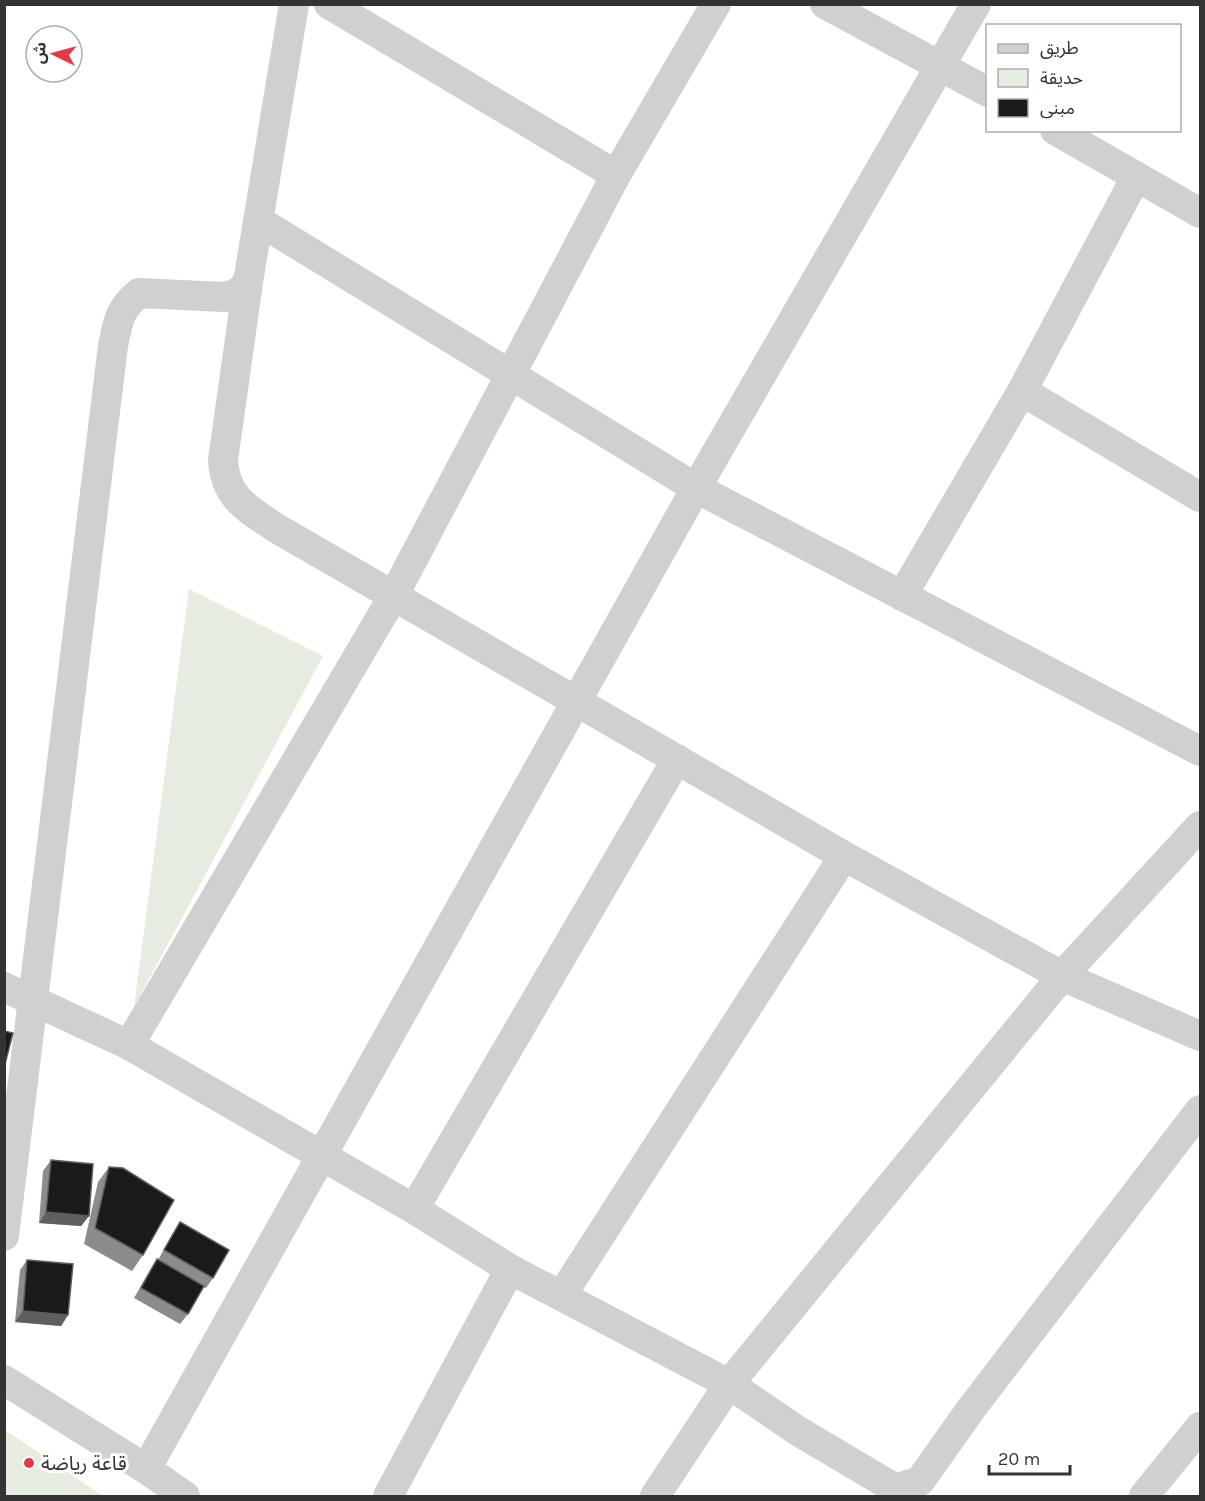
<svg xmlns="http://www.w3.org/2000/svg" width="1205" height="1501" font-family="Karla,'Noto Sans Arabic',sans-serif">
<rect width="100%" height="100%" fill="#fff"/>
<!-- green -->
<path fill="#e6ecdf" d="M 189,589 L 323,656 L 134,1007 Z
M 5,1430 L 103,1496 L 5,1496 Z"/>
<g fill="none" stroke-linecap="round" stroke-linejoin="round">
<!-- minor -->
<path stroke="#d0d0d0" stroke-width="30" d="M 329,4 L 616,175
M 825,4 L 988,92
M 1055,130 L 1200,213
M 259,221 L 696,488 L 1200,751
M 248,282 L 223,460 C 225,498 248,509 276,528 L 844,856 L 1062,976 L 1200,1036
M 1022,391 L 1200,497
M 902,596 L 1022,391 L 1136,177
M 4,987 L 129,1045 L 414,1209 L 510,1269 L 729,1384 L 798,1431 L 889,1485 L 898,1488 L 920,1481 L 971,1409 L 1200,1110
M 129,1045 L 394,595 L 616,175 L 716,4
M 414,1209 L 677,759
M 4,1236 L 113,346 C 118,322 119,309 139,293 L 224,297 L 238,293 L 248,282 L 294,4
M 562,1295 L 844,856
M 4,1380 L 146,1469 L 185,1496
M 146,1469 L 696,488 L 976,4
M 388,1496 L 510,1269
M 655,1496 L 729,1384 L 1062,976 L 1200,826
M 1144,1496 L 1200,1427"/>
</g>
<!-- wall -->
<path fill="#8c8c8c" d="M 51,1160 L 89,1216 L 81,1226 L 39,1223 L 43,1171 Z
M 109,1167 L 143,1255 L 132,1271 L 84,1244 L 98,1182 Z
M 180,1222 L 213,1278 L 206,1288 L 203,1287 L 188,1314 L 180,1324 L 134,1298 L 150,1270 L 158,1260 L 173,1233 Z
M 27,1260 L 68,1315 L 61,1326 L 15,1322 L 20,1270 Z"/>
<!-- shaded-wall -->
<path fill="#5f5f5f" d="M 46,1212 L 89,1216 L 81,1226 L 39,1223 Z
M 23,1311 L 68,1315 L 61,1326 L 15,1322 Z"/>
<!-- building -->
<path fill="#1a1a1a" stroke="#5f5f5f" stroke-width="1.5" d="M 4,1031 L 13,1033 L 4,1068 Z
M 51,1160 L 93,1164 L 89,1216 L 46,1212 Z
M 109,1167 L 123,1168 L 174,1200 L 143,1255 L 95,1228 Z
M 180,1222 L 229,1250 L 213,1278 L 164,1250 Z
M 157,1259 L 204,1286 L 188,1314 L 141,1288 Z
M 27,1260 L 73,1264 L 68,1315 L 23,1311 Z"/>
<!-- markers -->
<circle fill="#e63946" stroke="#fff" stroke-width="2" cx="29" cy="1463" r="6"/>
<g text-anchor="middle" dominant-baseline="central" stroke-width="6" stroke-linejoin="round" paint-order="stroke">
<!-- poi labels -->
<g font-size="20" fill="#333" stroke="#fff" text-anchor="start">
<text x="41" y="1463">قاعة رياضة</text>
</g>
</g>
<!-- border -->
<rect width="1205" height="1501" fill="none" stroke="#333333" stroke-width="12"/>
<!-- legend -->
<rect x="986" y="24" width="195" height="108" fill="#ffffff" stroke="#adadad" stroke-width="1.5"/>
<rect x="998" y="44" width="30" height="9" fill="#d0d0d0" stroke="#adadad" stroke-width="1.5"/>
<text x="1040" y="54" font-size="18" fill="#333333">طريق</text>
<rect x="998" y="69" width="30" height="18" fill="#e6ecdf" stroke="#adadad" stroke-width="1.5"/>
<text x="1040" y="84" font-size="18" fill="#333333">حديقة</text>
<rect x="998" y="99" width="30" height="18" fill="#1a1a1a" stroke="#adadad" stroke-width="1.5"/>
<text x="1040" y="114" font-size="18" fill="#333333">مبنى</text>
<!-- north arrow -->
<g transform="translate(54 54) rotate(275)"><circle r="28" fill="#ffffff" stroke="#adadad" stroke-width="1.5"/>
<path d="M0-4.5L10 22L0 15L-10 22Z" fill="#e63946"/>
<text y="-9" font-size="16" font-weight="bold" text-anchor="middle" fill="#333333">ش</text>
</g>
<!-- scale -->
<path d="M989 1465v9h81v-9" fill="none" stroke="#333333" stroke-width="3"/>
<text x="998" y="1465" font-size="18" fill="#333333" stroke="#ffffff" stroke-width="4.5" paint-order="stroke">20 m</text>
</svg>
